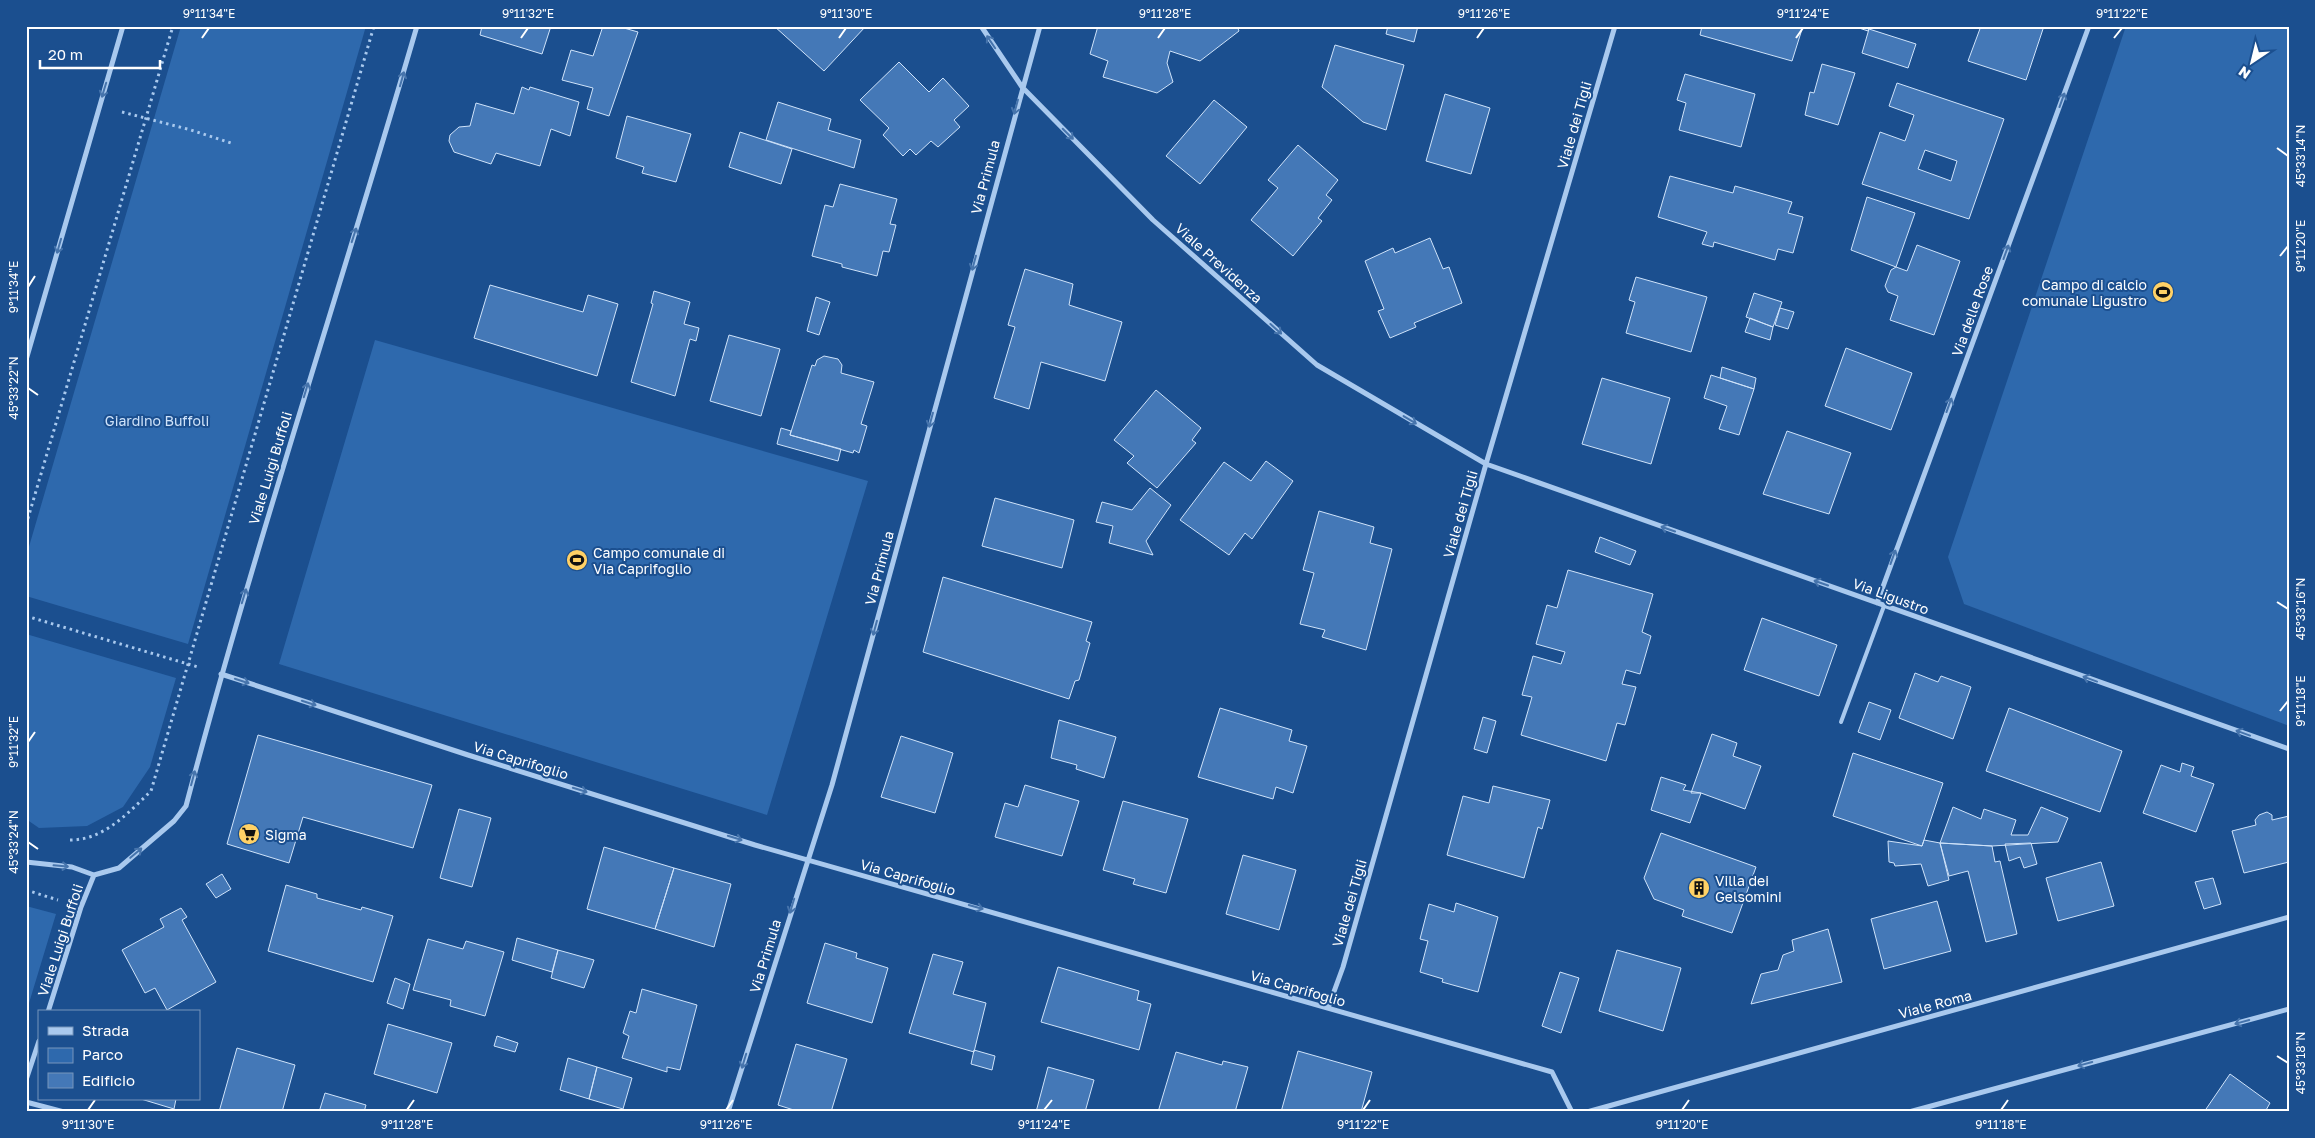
<svg xmlns="http://www.w3.org/2000/svg" width="2315" height="1138" font-family="'Golos Text',sans-serif">
<rect width="100%" height="100%" fill="#1b4f8f"/>
<!-- green -->
<path fill="#2e69ad" d="M 181,26 L 366,26 L 188,644 L 26,596 L 26,557 Z
M 2126,26 L 2289,26 L 2289,726 L 1964,604 L 1948,557 Z
M 375,340 L 868,481 L 767,815 L 279,664 Z
M 26,634 L 176,678 L 150,767 L 123,807 L 87,826 L 39,828 L 26,819 Z
M 26,906 L 56,914 L 26,1013 Z"/>
<!-- building -->
<path fill="#4478b7" stroke="#cfe3fa" fill-rule="evenodd" d="M 482,26 L 551,26 L 542,54 L 480,35 Z
M 603,26 L 617,26 L 638,32 L 609,116 L 587,109 L 593,88 L 562,80 L 571,50 L 593,56 Z
M 774,26 L 866,26 L 824,71 Z
M 1098,26 L 1237,26 L 1239,31 L 1200,61 L 1170,51 L 1167,63 L 1173,82 L 1157,93 L 1103,77 L 1108,61 L 1090,54 Z
M 1388,26 L 1418,26 L 1414,42 L 1386,34 Z
M 1702,26 L 1803,26 L 1792,61 L 1700,35 Z
M 1853,26 L 1870,26 L 1868,31 Z
M 1981,26 L 2044,26 L 2026,80 L 1968,61 Z
M 1869,29 L 1916,44 L 1908,68 L 1862,53 Z
M 1335,45 L 1404,65 L 1386,130 L 1363,122 L 1322,87 Z
M 899,62 L 929,92 L 943,78 L 969,106 L 954,120 L 960,127 L 938,147 L 931,141 L 916,155 L 910,149 L 903,156 L 883,135 L 889,128 L 860,100 Z
M 1822,64 L 1855,73 L 1838,125 L 1805,115 L 1810,92 L 1814,93 Z
M 1685,74 L 1755,94 L 1741,147 L 1679,130 L 1686,103 L 1677,100 Z
M 1897,83 L 2004,119 L 1969,219 L 1862,184 L 1880,132 L 1905,141 L 1914,115 L 1889,106 ZM 1925,150 L 1957,161 L 1951,181 L 1918,169 Z
M 522,87 L 529,90 L 530,87 L 579,102 L 570,136 L 551,129 L 540,166 L 496,153 L 491,164 L 454,152 L 449,141 L 450,135 L 459,127 L 470,126 L 476,103 L 514,114 Z
M 1445,94 L 1490,108 L 1471,174 L 1426,161 Z
M 1214,100 L 1247,127 L 1200,184 L 1166,156 Z
M 778,102 L 831,119 L 828,130 L 861,140 L 854,168 L 766,140 Z
M 627,116 L 691,134 L 676,182 L 642,173 L 644,167 L 616,158 Z
M 740,132 L 792,149 L 781,184 L 729,167 Z
M 1298,145 L 1338,180 L 1326,195 L 1332,200 L 1318,218 L 1322,221 L 1293,256 L 1251,220 L 1278,188 L 1268,180 Z
M 1670,176 L 1733,193 L 1735,186 L 1792,202 L 1788,213 L 1803,217 L 1793,253 L 1778,249 L 1775,260 L 1714,242 L 1713,247 L 1702,244 L 1707,232 L 1658,217 Z
M 840,184 L 897,199 L 890,224 L 896,225 L 889,252 L 883,251 L 877,276 L 842,267 L 842,264 L 812,256 L 825,205 L 833,207 Z
M 1867,197 L 1915,213 L 1896,267 L 1851,250 Z
M 1430,238 L 1443,269 L 1449,267 L 1462,303 L 1414,323 L 1416,327 L 1390,338 L 1378,311 L 1384,309 L 1365,261 L 1393,248 L 1395,253 Z
M 1917,245 L 1960,261 L 1934,335 L 1890,320 L 1898,296 L 1888,292 L 1885,286 L 1891,270 L 1896,267 L 1907,271 Z
M 1025,269 L 1073,284 L 1069,305 L 1122,322 L 1105,381 L 1041,362 L 1029,409 L 994,398 L 1015,327 L 1008,325 Z
M 1636,277 L 1707,297 L 1691,352 L 1626,333 L 1635,302 L 1629,300 Z
M 490,285 L 583,312 L 588,295 L 618,304 L 597,376 L 474,338 Z
M 654,291 L 690,302 L 684,324 L 699,328 L 696,341 L 690,339 L 675,396 L 631,382 L 653,304 L 651,303 Z
M 1754,293 L 1782,302 L 1773,327 L 1746,317 Z
M 816,297 L 830,302 L 819,335 L 807,331 Z
M 1780,308 L 1794,312 L 1788,329 L 1775,325 Z
M 1750,318 L 1773,327 L 1770,340 L 1745,332 Z
M 729,335 L 780,349 L 761,416 L 710,401 Z
M 1846,348 L 1912,373 L 1891,430 L 1825,406 Z
M 824,356 L 838,359 L 842,365 L 841,373 L 874,382 L 861,424 L 867,426 L 859,453 L 854,450 L 853,453 L 790,435 L 812,365 L 815,366 L 817,360 Z
M 1722,367 L 1756,378 L 1754,389 L 1720,378 Z
M 1711,375 L 1754,389 L 1739,435 L 1719,429 L 1727,406 L 1704,398 Z
M 1602,378 L 1670,398 L 1651,464 L 1582,444 Z
M 1156,390 L 1201,428 L 1192,440 L 1196,443 L 1157,488 L 1127,463 L 1134,456 L 1114,440 Z
M 781,428 L 791,431 L 790,435 L 841,449 L 838,461 L 777,444 Z
M 1787,431 L 1851,453 L 1829,514 L 1763,494 Z
M 1266,461 L 1293,481 L 1252,539 L 1245,533 L 1229,555 L 1180,520 L 1224,462 L 1251,481 Z
M 1150,488 L 1171,505 L 1146,541 L 1153,555 L 1109,543 L 1113,526 L 1096,522 L 1102,502 L 1132,510 Z
M 995,498 L 1074,520 L 1062,568 L 982,546 Z
M 1319,511 L 1374,527 L 1370,543 L 1392,549 L 1366,650 L 1322,637 L 1325,630 L 1300,624 L 1314,573 L 1303,570 Z
M 1600,537 L 1636,551 L 1630,565 L 1595,552 Z
M 1568,570 L 1653,594 L 1642,632 L 1651,636 L 1640,674 L 1626,670 L 1622,684 L 1636,687 L 1625,725 L 1617,723 L 1606,761 L 1521,735 L 1532,697 L 1522,695 L 1533,656 L 1561,664 L 1565,652 L 1536,644 L 1547,605 L 1557,608 Z
M 943,577 L 1092,622 L 1086,641 L 1090,643 L 1079,680 L 1075,681 L 1069,699 L 923,652 Z
M 1762,618 L 1837,645 L 1819,696 L 1744,670 Z
M 1915,673 L 1938,682 L 1941,676 L 1971,687 L 1953,739 L 1899,718 Z
M 1869,702 L 1891,710 L 1880,740 L 1858,732 Z
M 1220,708 L 1292,730 L 1289,741 L 1307,746 L 1293,793 L 1276,787 L 1273,799 L 1198,777 Z
M 2009,708 L 2122,751 L 2100,812 L 1986,771 Z
M 1483,717 L 1496,721 L 1487,753 L 1474,749 Z
M 1059,720 L 1116,737 L 1104,778 L 1076,769 L 1077,765 L 1051,758 Z
M 1712,734 L 1737,743 L 1733,756 L 1761,766 L 1745,809 L 1701,793 L 1691,793 Z
M 258,735 L 432,785 L 413,848 L 303,817 L 289,863 L 227,844 Z
M 901,736 L 953,753 L 935,813 L 881,797 Z
M 1853,753 L 1943,783 L 1922,846 L 1833,816 Z
M 2182,763 L 2194,767 L 2191,776 L 2214,784 L 2196,832 L 2143,813 L 2161,765 L 2180,772 Z
M 1661,777 L 1686,785 L 1683,790 L 1701,793 L 1690,823 L 1651,810 Z
M 1025,785 L 1079,801 L 1062,856 L 995,837 L 1005,803 L 1018,807 Z
M 1493,786 L 1550,800 L 1542,829 L 1538,827 L 1524,878 L 1447,855 L 1463,796 L 1489,803 Z
M 1123,801 L 1188,819 L 1166,893 L 1133,884 L 1135,879 L 1103,870 Z
M 1953,807 L 1981,819 L 1984,809 L 2016,820 L 2011,835 L 2028,835 L 2041,807 L 2068,818 L 2058,842 L 1992,846 L 1940,843 Z
M 459,809 L 491,818 L 472,887 L 440,878 Z
M 2267,812 L 2272,815 L 2272,820 L 2289,816 L 2289,862 L 2244,873 L 2232,831 L 2256,825 L 2255,820 L 2259,815 Z
M 1661,833 L 1756,867 L 1732,933 L 1682,916 L 1684,910 L 1654,899 L 1644,878 Z
M 1924,840 L 1940,843 L 1949,880 L 1928,886 L 1921,864 L 1895,866 L 1894,863 L 1889,862 L 1888,841 L 1922,846 Z
M 1940,843 L 1992,846 L 1995,862 L 2000,861 L 2017,934 L 1986,942 L 1968,871 L 1949,876 Z
M 2031,843 L 2037,864 L 2024,868 L 2020,857 L 2009,861 L 2005,844 Z
M 604,847 L 674,868 L 655,929 L 587,909 Z
M 1243,855 L 1296,870 L 1279,930 L 1226,914 Z
M 2101,862 L 2114,906 L 2058,921 L 2046,878 Z
M 674,868 L 731,884 L 714,947 L 655,929 Z
M 222,874 L 231,889 L 216,898 L 206,884 Z
M 2213,878 L 2221,904 L 2204,909 L 2195,882 Z
M 286,885 L 317,894 L 317,898 L 361,910 L 362,907 L 393,916 L 373,982 L 268,951 Z
M 1937,901 L 1951,951 L 1884,969 L 1871,919 Z
M 1456,903 L 1498,917 L 1478,992 L 1442,982 L 1443,979 L 1420,972 L 1428,941 L 1420,939 L 1429,904 L 1454,912 Z
M 181,908 L 187,917 L 182,920 L 216,982 L 167,1010 L 155,988 L 145,993 L 122,950 L 164,927 L 160,919 Z
M 1828,929 L 1842,982 L 1751,1004 L 1761,974 L 1778,970 L 1783,955 L 1794,951 L 1792,940 Z
M 517,938 L 558,950 L 552,972 L 512,960 Z
M 428,939 L 463,949 L 466,941 L 504,952 L 485,1016 L 450,1006 L 451,1000 L 413,990 Z
M 825,943 L 857,953 L 856,958 L 888,968 L 872,1023 L 807,1003 Z
M 558,950 L 594,960 L 584,988 L 551,978 Z
M 1617,950 L 1681,968 L 1663,1031 L 1599,1011 Z
M 933,954 L 963,962 L 953,994 L 986,1003 L 974,1052 L 909,1033 Z
M 1058,967 L 1139,991 L 1137,1000 L 1151,1004 L 1139,1050 L 1041,1022 Z
M 1560,972 L 1579,978 L 1561,1033 L 1542,1026 Z
M 395,978 L 410,984 L 403,1009 L 387,1003 Z
M 642,989 L 697,1005 L 680,1070 L 667,1067 L 667,1072 L 622,1058 L 629,1036 L 623,1033 L 630,1011 L 636,1013 Z
M 388,1024 L 452,1043 L 437,1093 L 374,1074 Z
M 497,1036 L 518,1043 L 515,1052 L 494,1046 Z
M 796,1044 L 847,1059 L 831,1112 L 800,1112 L 778,1105 Z
M 237,1048 L 295,1065 L 282,1112 L 219,1112 Z
M 974,1050 L 995,1056 L 992,1070 L 971,1064 Z
M 1298,1051 L 1372,1072 L 1361,1112 L 1281,1112 Z
M 1176,1052 L 1222,1065 L 1223,1061 L 1248,1067 L 1235,1112 L 1158,1112 Z
M 568,1058 L 597,1067 L 589,1099 L 560,1090 Z
M 597,1067 L 632,1078 L 623,1109 L 589,1099 Z
M 1048,1067 L 1094,1080 L 1085,1112 L 1036,1112 Z
M 2230,1074 L 2270,1103 L 2265,1112 L 2204,1112 Z
M 325,1093 L 366,1105 L 364,1112 L 319,1112 Z
M 141,1099 L 176,1099 L 174,1109 Z"/>
<g fill="none" stroke-linecap="round" stroke-linejoin="round">
<!-- path -->
<path stroke="#a9c9ee" stroke-width="3" stroke-dasharray="2.5 4" stroke-linecap="butt" d="M 122,112 L 191,130 L 231,143
M 26,525 L 173,26
M 26,616 L 198,667
M 70,840 C 104,840 128,813 151,791 L 374,26
M 26,890 L 58,900"/>
<!-- service -->
<path stroke="#a9c9ee" stroke-width="4" d="M 1841,722 L 1884,606"/>
<!-- minor -->
<path stroke="#a9c9ee" stroke-width="5" d="M 981,26 L 1022,87 L 1153,220 L 1317,365 L 1486,464 L 2289,749
M 26,360 L 123,26
M 1877,603 L 2089,26
M 221,674 L 468,755 L 755,845 L 1552,1072 L 1572,1112
M 26,862 L 72,867 L 94,875 L 119,868 L 174,821 L 186,806 C 255,544 341,287 417,26
M 1328,1008 L 1343,967 L 1486,464 L 1615,26
M 48,1012 L 81,907 L 94,875
M 26,1080 L 39,1041
M 26,1102 L 64,1112
M 728,1112 L 832,785 L 1040,26
M 1587,1112 L 2289,917
M 1909,1112 L 2289,1009"/>
</g>
<!-- one-way arrows -->
<defs><path id="oneway-shaft" d="M-6 0H5M1.5-3L5.5 0L1.5 3" fill="none" stroke-width="1.6" stroke-linecap="round" stroke-linejoin="round" transform="scale(1.25)"/></defs>
<g stroke="#4674ac">
<use href="#oneway-shaft" transform="translate(991 42) rotate(-124)"/>
<use href="#oneway-shaft" transform="translate(402 79) rotate(-74)"/>
<use href="#oneway-shaft" transform="translate(104 90) rotate(107)"/>
<use href="#oneway-shaft" transform="translate(2062 100) rotate(-70)"/>
<use href="#oneway-shaft" transform="translate(1016 107) rotate(105)"/>
<use href="#oneway-shaft" transform="translate(1068 134) rotate(45)"/>
<use href="#oneway-shaft" transform="translate(354 235) rotate(-72)"/>
<use href="#oneway-shaft" transform="translate(59 246) rotate(106)"/>
<use href="#oneway-shaft" transform="translate(2006 252) rotate(-70)"/>
<use href="#oneway-shaft" transform="translate(974 263) rotate(105)"/>
<use href="#oneway-shaft" transform="translate(1276 329) rotate(42)"/>
<use href="#oneway-shaft" transform="translate(306 390) rotate(-73)"/>
<use href="#oneway-shaft" transform="translate(1949 405) rotate(-70)"/>
<use href="#oneway-shaft" transform="translate(931 420) rotate(105)"/>
<use href="#oneway-shaft" transform="translate(1410 420) rotate(31)"/>
<use href="#oneway-shaft" transform="translate(1668 529) rotate(-161)"/>
<use href="#oneway-shaft" transform="translate(1893 557) rotate(-70)"/>
<use href="#oneway-shaft" transform="translate(1821 583) rotate(-161)"/>
<use href="#oneway-shaft" transform="translate(244 596) rotate(-73)"/>
<use href="#oneway-shaft" transform="translate(875 628) rotate(105)"/>
<use href="#oneway-shaft" transform="translate(2090 679) rotate(-160)"/>
<use href="#oneway-shaft" transform="translate(242 681) rotate(18)"/>
<use href="#oneway-shaft" transform="translate(309 703) rotate(18)"/>
<use href="#oneway-shaft" transform="translate(2243 733) rotate(-160)"/>
<use href="#oneway-shaft" transform="translate(193 778) rotate(-75)"/>
<use href="#oneway-shaft" transform="translate(580 790) rotate(17)"/>
<use href="#oneway-shaft" transform="translate(735 838) rotate(17)"/>
<use href="#oneway-shaft" transform="translate(136 853) rotate(-40)"/>
<use href="#oneway-shaft" transform="translate(61 866) rotate(5)"/>
<use href="#oneway-shaft" transform="translate(792 906) rotate(107)"/>
<use href="#oneway-shaft" transform="translate(976 907) rotate(16)"/>
<use href="#oneway-shaft" transform="translate(2242 1022) rotate(165)"/>
<use href="#oneway-shaft" transform="translate(744 1061) rotate(107)"/>
<use href="#oneway-shaft" transform="translate(2085 1064) rotate(165)"/>
</g>
<!-- ticks -->
<path fill="none" stroke="#fff" stroke-width="2" d="M 202,38 L 209,28M 521,38 L 528,28M 839,38 L 846,28M 1158,38 L 1165,28M 1477,38 L 1484,28M 1796,38 L 1803,28M 2114,38 L 2122,28M 2277,148 L 2288,156M 2280,256 L 2288,246M 28,287 L 35,276M 28,388 L 38,395M 2277,602 L 2288,609M 2280,711 L 2288,701M 28,742 L 35,732M 28,842 L 38,849M 2277,1056 L 2288,1063M 88,1110 L 95,1100M 407,1110 L 414,1100M 726,1110 L 733,1100M 1044,1110 L 1052,1100M 1363,1110 L 1370,1100M 1682,1110 L 1689,1100M 2001,1110 L 2008,1100"/>
<!-- icons -->
<defs>
<g id="stadium-disc" transform="scale(1.125)"><circle r="9.5" fill="#ffd166" stroke="#1b4f8f"/><path d="M0-5a6.5 5 0 1 0 0 10a6.5 5 0 1 0 0-10ZM-3.5-1.8h7v3.6h-7Z" fill="#111"/></g>
<g id="supermarket-disc" transform="scale(1.125)"><circle r="9.5" fill="#ffd166" stroke="#1b4f8f"/><path d="M-6-5.5h2.5l.6 2H6L4.5 2H-2.5L-4.4-4H-6ZM-1.5 3.2a1.3 1.3 0 1 0 .1 0ZM3 3.2a1.3 1.3 0 1 0 .1 0Z" fill="#111"/></g>
<g id="building-disc" transform="scale(1.125)"><circle r="9.5" fill="#ffd166" stroke="#1b4f8f"/><path d="M-4-6H4V6H1V3H-1V6H-4ZM-2.5-4.3h1.7v1.8h-1.7ZM.8-4.3h1.7v1.8H.8ZM-2.5-1h1.7V.8h-1.7ZM.8-1h1.7V.8H.8Z" fill="#111"/></g>
</defs>
<g fill-rule="evenodd">
<use href="#stadium-disc" x="2163" y="292"/>
<use href="#stadium-disc" x="577" y="560"/>
<use href="#supermarket-disc" x="249" y="834"/>
<use href="#building-disc" x="1699" y="888"/>
</g>
<g text-anchor="middle" dominant-baseline="central" stroke-width="4" stroke-linejoin="round" paint-order="stroke">
<!-- street labels -->
<g font-size="14" fill="#fff" stroke="#1b4f8f">
<text transform="translate(1574 125) rotate(-74)">Viale dei Tigli</text>
<text transform="translate(985 177) rotate(-75)">Via Primula</text>
<text transform="translate(1219 263) rotate(42)">Viale Previdenza</text>
<text transform="translate(1972 311) rotate(-70)">Via delle Rose</text>
<text transform="translate(270 468) rotate(-73)">Viale Luigi Buffoli</text>
<text transform="translate(1460 514) rotate(-74)">Viale dei Tigli</text>
<text transform="translate(879 568) rotate(-75)">Via Primula</text>
<text transform="translate(1891 596) rotate(20)">Via Ligustro</text>
<text transform="translate(521 760) rotate(17)">Via Caprifoglio</text>
<text transform="translate(908 877) rotate(16)">Via Caprifoglio</text>
<text transform="translate(1349 903) rotate(-74)">Viale dei Tigli</text>
<text transform="translate(60 940) rotate(-72)">Viale Luigi Buffoli</text>
<text transform="translate(765 956) rotate(-73)">Via Primula</text>
<text transform="translate(1298 988) rotate(16)">Via Caprifoglio</text>
<text transform="translate(1935 1004) rotate(-15)">Viale Roma</text>
</g>
<!-- poi labels -->
<g font-size="14" fill="#fff" stroke="#1b4f8f" text-anchor="start">
<text x="2147" y="284" text-anchor="end">Campo di calcio<tspan x="2147" dy="16">comunale Ligustro</tspan></text>
<text x="593" y="552">Campo comunale di<tspan x="593" dy="16">Via Caprifoglio</tspan></text>
<text x="265" y="834">Sigma</text>
<text x="1715" y="880">Villa dei<tspan x="1715" dy="16">Gelsomini</tspan></text>
</g>
<!-- park labels -->
<g font-size="14" fill="#cfe3fa" stroke="#1b4f8f">
<text x="157" y="420">Giardino Buffoli</text>
</g>
</g>
<!-- border -->
<rect width="2315" height="1138" fill="none" stroke="#1b4f8f" stroke-width="55"/>
<!-- legend -->
<rect x="38" y="1010" width="162" height="90" fill="#1b4f8f" stroke="#7695bc"/>
<rect x="48" y="1027" width="25" height="8" fill="#a9c9ee" stroke="#7695bc"/>
<text x="82" y="1036" font-size="15" fill="#ffffff">Strada</text>
<rect x="48" y="1048" width="25" height="15" fill="#2e69ad" stroke="#7695bc"/>
<text x="82" y="1060" font-size="15" fill="#ffffff">Parco</text>
<rect x="48" y="1073" width="25" height="15" fill="#4478b7" stroke="#7695bc"/>
<text x="82" y="1086" font-size="15" fill="#ffffff">Edificio</text>
<!-- north arrow -->
<g transform="translate(2252 62) rotate(215)" stroke="#1b4f8f" stroke-width="4" paint-order="stroke">
<path d="M0-4L9 19L0 12L-9 19Z" fill="#ffffff"/>
<text y="-8" font-size="14" font-weight="bold" text-anchor="middle" fill="#ffffff">N</text>
</g>
<!-- scale -->
<path d="M40 60v8h120v-8" fill="none" stroke="#ffffff" stroke-width="2.5"/>
<text x="48" y="60" font-size="15" fill="#ffffff" stroke="#1b4f8f" stroke-width="4" paint-order="stroke">20 m</text>
<rect x="28" y="28" width="2260" height="1082" fill="none" stroke="#fff" stroke-width="2"/>
<g font-size="12" text-anchor="middle" fill="#fff">
<text x="209" y="18">9°11'34"E</text>
<text x="528" y="18">9°11'32"E</text>
<text x="846" y="18">9°11'30"E</text>
<text x="1165" y="18">9°11'28"E</text>
<text x="1484" y="18">9°11'26"E</text>
<text x="1803" y="18">9°11'24"E</text>
<text x="2122" y="18">9°11'22"E</text>
<text transform="translate(2301 156) rotate(-90)" y="4">45°33'14"N</text>
<text transform="translate(2301 246) rotate(-90)" y="4">9°11'20"E</text>
<text transform="translate(14 287) rotate(-90)" y="4">9°11'34"E</text>
<text transform="translate(14 388) rotate(-90)" y="4">45°33'22"N</text>
<text transform="translate(2301 609) rotate(-90)" y="4">45°33'16"N</text>
<text transform="translate(2301 701) rotate(-90)" y="4">9°11'18"E</text>
<text transform="translate(14 742) rotate(-90)" y="4">9°11'32"E</text>
<text transform="translate(14 842) rotate(-90)" y="4">45°33'24"N</text>
<text transform="translate(2301 1063) rotate(-90)" y="4">45°33'18"N</text>
<text x="88" y="1129">9°11'30"E</text>
<text x="407" y="1129">9°11'28"E</text>
<text x="726" y="1129">9°11'26"E</text>
<text x="1044" y="1129">9°11'24"E</text>
<text x="1363" y="1129">9°11'22"E</text>
<text x="1682" y="1129">9°11'20"E</text>
<text x="2001" y="1129">9°11'18"E</text>
</g>
</svg>
